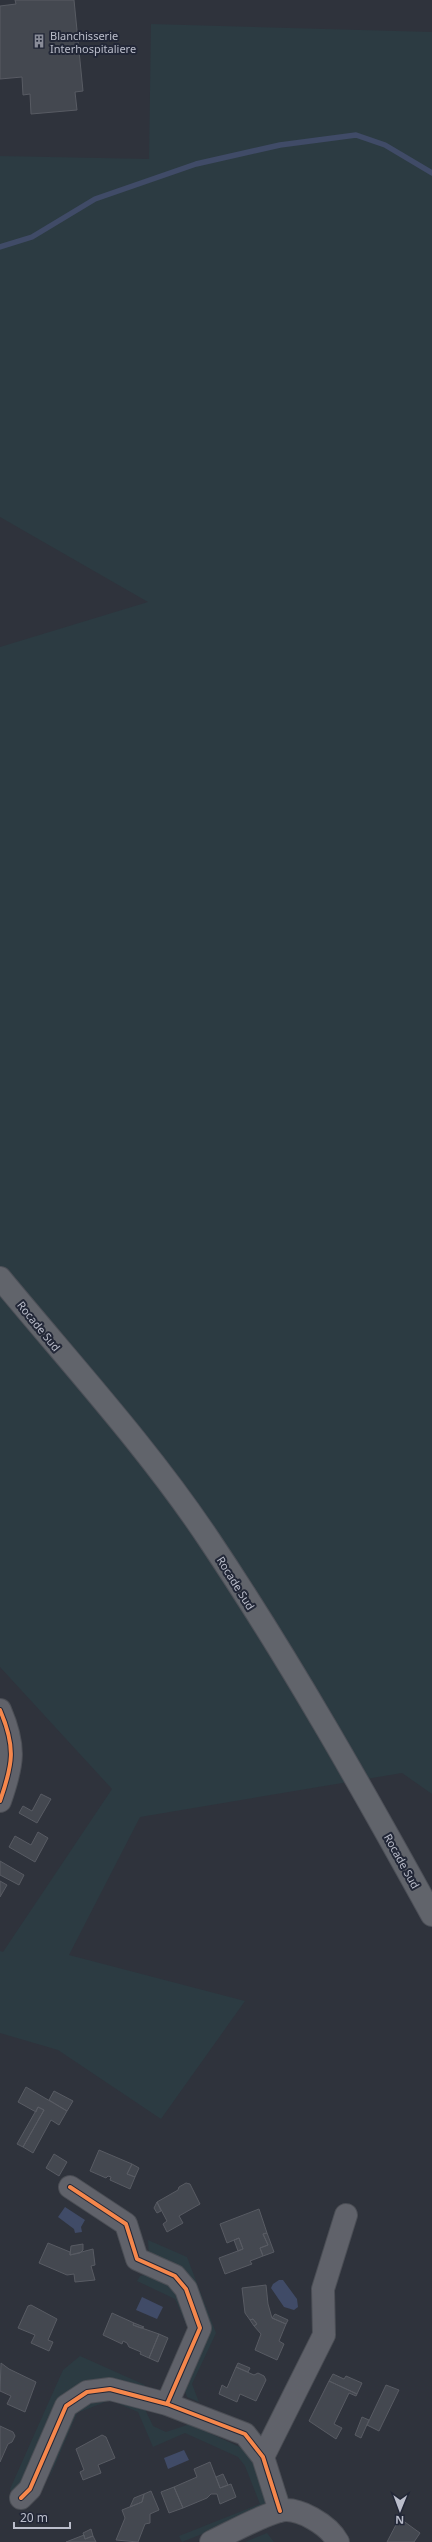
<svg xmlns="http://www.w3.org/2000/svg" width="432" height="2542" font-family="'Noto Sans',sans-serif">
<rect width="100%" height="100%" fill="#2f333c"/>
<!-- green -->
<path fill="#2c3b42" d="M 151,24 L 432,32 L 432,1794 L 402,1773 L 140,1817 L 69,1955 L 245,2001 L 161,2119 L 58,2050 L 0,2033 L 0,1951 L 3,1952 L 112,1789 L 0,1667 L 0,647 L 148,602 L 0,517 L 0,156 L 149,159 Z
M 148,2240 L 187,2257 L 216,2333 L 192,2384 L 199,2402 L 187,2397 L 183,2386 L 209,2332 L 149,2256 Z
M 148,2274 L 179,2288 L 190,2333 L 175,2299 L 137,2281 L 140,2276 Z
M 80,2356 L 145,2385 L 141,2391 L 116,2383 L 94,2380 L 62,2394 L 28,2487 L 13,2494 L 10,2489 L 63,2370 Z
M 107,2393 L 144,2407 L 153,2426 L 166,2432 L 190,2424 L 244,2449 L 252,2461 L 270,2507 L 182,2542 L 179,2536 L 260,2504 L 245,2466 L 238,2457 L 185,2433 L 153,2447 L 138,2412 L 110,2400 L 77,2413 L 49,2479 L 71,2409 Z
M 267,2533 L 274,2542 L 245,2542 Z"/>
<!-- water -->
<path fill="#404b67" d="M 65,2207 L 85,2220 L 81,2227 L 82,2232 L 75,2233 L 74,2229 L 58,2217 Z
M 279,2280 L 283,2280 L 297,2299 L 298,2307 L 294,2310 L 284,2307 L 271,2288 L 273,2284 Z
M 142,2297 L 163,2307 L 157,2319 L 136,2310 Z
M 184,2450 L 189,2460 L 168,2469 L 164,2458 Z"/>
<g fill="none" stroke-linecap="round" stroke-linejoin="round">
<!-- stream -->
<path stroke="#404b67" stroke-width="5.5" d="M 0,247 L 32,237 L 95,199 L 196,164 L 280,145 L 356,135 L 385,145 L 432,173"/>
</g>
<!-- building -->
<path fill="#444850" stroke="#585b63" d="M 15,0 L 74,0 L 83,91 L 75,92 L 77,110 L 31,114 L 30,94 L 23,95 L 22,77 L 0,79 L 0,6 L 16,4 Z
M 41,1794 L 51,1799 L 37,1823 L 19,1813 L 23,1806 L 32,1811 Z
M 38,1832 L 48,1838 L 35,1862 L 9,1847 L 15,1836 L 31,1845 Z
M 0,1861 L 24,1875 L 19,1885 L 0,1875 Z
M 0,1881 L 7,1885 L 0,1897 Z
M 26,2087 L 67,2111 L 59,2125 L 51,2120 L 33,2153 L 23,2147 L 44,2110 L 38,2107 L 36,2112 L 18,2102 Z
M 54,2091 L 73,2101 L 67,2111 L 49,2100 Z
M 38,2107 L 44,2110 L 23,2147 L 17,2144 Z
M 99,2150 L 132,2164 L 127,2174 L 135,2177 L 130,2189 L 110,2180 L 111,2177 L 108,2176 L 106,2178 L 90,2171 Z
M 54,2154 L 67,2162 L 59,2176 L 46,2168 Z
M 132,2164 L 139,2168 L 135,2177 L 127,2174 Z
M 186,2183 L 190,2184 L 200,2204 L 179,2216 L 183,2223 L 167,2232 L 163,2224 L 167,2221 L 157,2202 L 178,2190 L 179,2187 Z
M 157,2202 L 161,2211 L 157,2213 L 154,2208 Z
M 259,2209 L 267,2233 L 263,2234 L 268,2245 L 260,2248 L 263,2256 L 250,2261 L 252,2264 L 225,2274 L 219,2258 L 243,2249 L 239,2238 L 227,2243 L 220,2224 Z
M 267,2233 L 274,2252 L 263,2256 L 260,2248 L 268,2245 L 263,2234 Z
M 239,2238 L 243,2249 L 238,2251 L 234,2240 Z
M 48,2243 L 70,2252 L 70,2255 L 93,2249 L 95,2265 L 91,2266 L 95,2280 L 75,2282 L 74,2274 L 67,2275 L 39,2263 Z
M 83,2244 L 83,2250 L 80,2253 L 70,2255 L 71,2246 Z
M 266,2285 L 268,2304 L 272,2318 L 286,2324 L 279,2341 L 284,2344 L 277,2360 L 255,2350 L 261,2334 L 254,2326 L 257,2324 L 253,2319 L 250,2320 L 245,2313 L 242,2288 Z
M 31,2305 L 57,2319 L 48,2340 L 53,2342 L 49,2351 L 31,2343 L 35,2335 L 18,2328 L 28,2306 Z
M 112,2313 L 134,2323 L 133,2325 L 159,2334 L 149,2358 L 140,2354 L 141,2352 L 129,2347 L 127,2343 L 123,2341 L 122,2344 L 103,2335 Z
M 275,2314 L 288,2320 L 286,2324 L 272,2318 Z
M 253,2319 L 257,2324 L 254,2326 L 250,2320 Z
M 134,2323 L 144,2327 L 141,2328 L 133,2325 Z
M 159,2334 L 168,2338 L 158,2362 L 149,2358 Z
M 1,2363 L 9,2369 L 36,2382 L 25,2412 L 7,2404 L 11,2396 L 0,2391 Z
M 238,2363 L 250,2368 L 248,2372 L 236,2367 Z
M 236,2367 L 254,2375 L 258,2373 L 264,2376 L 266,2380 L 256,2401 L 240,2394 L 237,2402 L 219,2394 L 222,2385 L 227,2388 Z
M 333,2374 L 344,2379 L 346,2376 L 362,2383 L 357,2394 L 329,2381 Z
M 329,2381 L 357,2394 L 356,2396 L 349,2393 L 334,2424 L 342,2428 L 336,2439 L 309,2421 Z
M 386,2385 L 399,2390 L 379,2431 L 367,2425 Z
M 362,2417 L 369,2420 L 361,2438 L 355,2435 Z
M 0,2426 L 13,2432 L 15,2436 L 12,2442 L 8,2444 L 0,2462 Z
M 102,2435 L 106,2437 L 115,2458 L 98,2465 L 101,2473 L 83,2480 L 80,2472 L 84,2470 L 76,2449 Z
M 210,2462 L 220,2488 L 231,2484 L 236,2497 L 220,2504 L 217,2494 L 211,2494 L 207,2498 L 183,2508 L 174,2487 L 197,2477 L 194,2469 Z
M 223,2474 L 228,2485 L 220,2488 L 216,2477 Z
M 174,2487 L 183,2508 L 169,2513 L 161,2492 Z
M 151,2491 L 159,2510 L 150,2514 L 150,2523 L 145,2524 L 138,2542 L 116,2540 L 125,2518 L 122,2510 L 142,2502 L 144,2494 Z
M 144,2494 L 142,2502 L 130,2507 L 134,2498 Z
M 402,2520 L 420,2533 L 414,2542 L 387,2542 L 398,2521 Z
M 91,2529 L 93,2536 L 85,2539 L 83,2533 Z
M 84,2535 L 85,2539 L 93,2536 L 96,2542 L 66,2542 Z"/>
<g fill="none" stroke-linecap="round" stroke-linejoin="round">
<!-- minor casing -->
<g stroke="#4b4e55" stroke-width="24">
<path id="minor" d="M 0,1710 C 16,1747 13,1764 0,1801
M 70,2187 L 126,2224 L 137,2259 L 175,2276 L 186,2289 L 200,2328 L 167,2404
M 263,2457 L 324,2335 L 323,2289 L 346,2215
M 21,2498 L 30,2489 L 66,2406 L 87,2392 L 110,2389 L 167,2404 L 245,2434 L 263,2457 L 280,2511
M 211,2542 C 232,2532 256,2518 279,2511 C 298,2506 329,2525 338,2542"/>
</g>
<!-- major casing -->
<g stroke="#4d5058" stroke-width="24">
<path id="major" d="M 0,1278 C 71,1364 149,1449 210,1541 C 291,1662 362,1788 432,1915"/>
</g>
<!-- minor -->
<use href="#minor" stroke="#60626a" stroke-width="22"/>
<!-- major -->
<use href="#major" stroke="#61646b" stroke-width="22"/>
<!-- cycleway casing -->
<g stroke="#222737" stroke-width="6">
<path id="cycleway" d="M 0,1710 C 16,1747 13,1764 0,1801
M 70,2187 L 126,2224 L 137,2259 L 175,2276 L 186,2289 L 200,2328 L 167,2404
M 21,2498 L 30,2489 L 66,2406 L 87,2392 L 110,2389 L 167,2404 L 245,2434 L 263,2457 L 280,2511"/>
</g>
<!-- cycleway -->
<use href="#cycleway" stroke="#f5874c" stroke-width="4"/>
</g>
<!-- icons -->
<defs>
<g id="building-bare" transform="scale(1.08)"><path d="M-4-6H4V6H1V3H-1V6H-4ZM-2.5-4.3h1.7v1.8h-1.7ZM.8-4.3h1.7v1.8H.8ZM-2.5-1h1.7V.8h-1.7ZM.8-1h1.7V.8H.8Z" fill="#8a8d99" stroke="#222737" stroke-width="2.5" paint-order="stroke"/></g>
</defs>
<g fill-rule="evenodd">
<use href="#building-bare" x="39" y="41"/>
</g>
<g text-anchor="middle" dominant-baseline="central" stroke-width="4" stroke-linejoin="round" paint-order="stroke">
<!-- poi labels -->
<g font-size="11" fill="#bbbecb" stroke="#222737" text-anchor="start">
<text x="50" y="35">Blanchisserie<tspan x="50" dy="13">Interhospitaliere</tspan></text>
</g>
<!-- street labels -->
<g font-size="11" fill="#bbbecb" stroke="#222737">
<text transform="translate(39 1326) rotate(51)">Rocade Sud</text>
<text transform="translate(236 1583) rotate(58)">Rocade Sud</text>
<text transform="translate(402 1861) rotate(61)">Rocade Sud</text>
</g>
</g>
<!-- north arrow -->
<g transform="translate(400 2510) rotate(181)" stroke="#222737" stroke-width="3" paint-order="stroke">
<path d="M0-3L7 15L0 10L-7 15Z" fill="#bbbecb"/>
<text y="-6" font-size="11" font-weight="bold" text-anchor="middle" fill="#bbbecb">N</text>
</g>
<!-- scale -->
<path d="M14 2522v6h56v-6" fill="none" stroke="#bbbecb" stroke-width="2"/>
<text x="20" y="2522" font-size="12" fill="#bbbecb" stroke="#222737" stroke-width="3" paint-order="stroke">20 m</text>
</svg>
